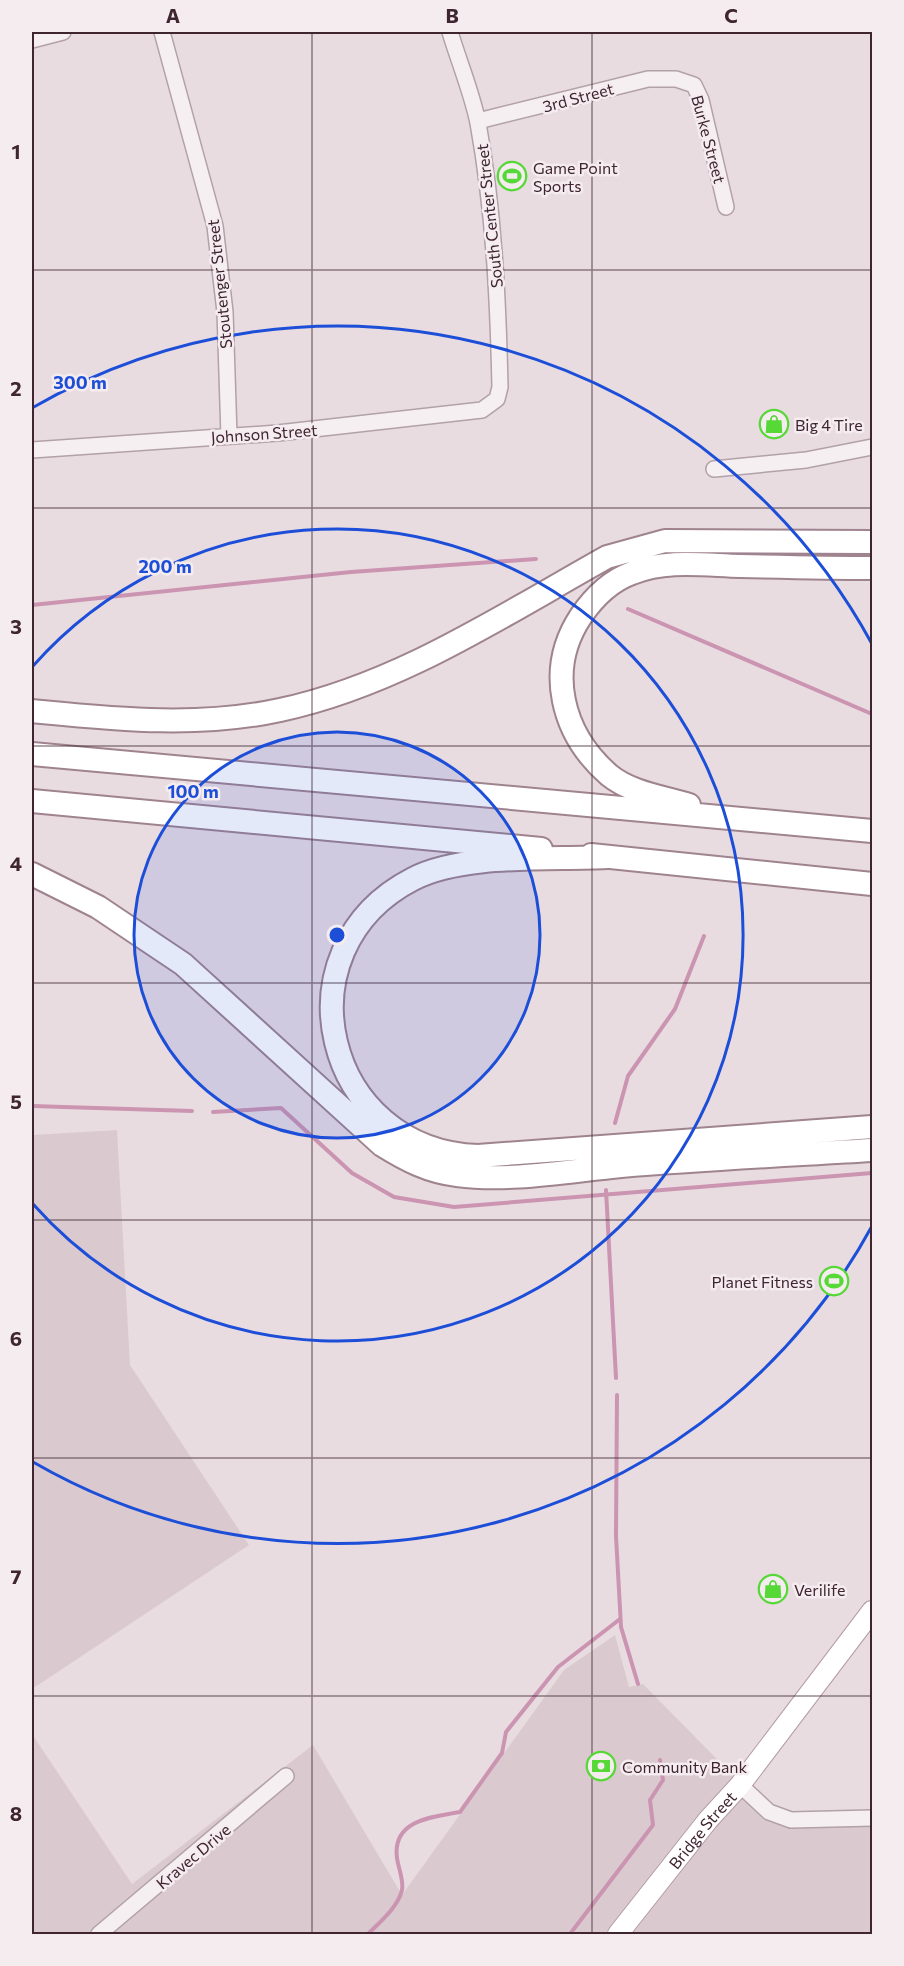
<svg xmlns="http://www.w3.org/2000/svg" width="904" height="1966" font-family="Commissioner,sans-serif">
<rect width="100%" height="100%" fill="#e8dce1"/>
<!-- built -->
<path fill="#dacad0" d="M 117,1130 L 130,1365 L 249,1545 L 32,1689 L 32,1135 Z
M 615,1635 L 629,1687 L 643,1684 L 769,1812 L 872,1818 L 872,1934 L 32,1934 L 32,1734 L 132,1884 L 313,1745 L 402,1895 L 564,1670 Z"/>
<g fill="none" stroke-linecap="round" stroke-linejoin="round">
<!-- stream -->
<path stroke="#cb94b1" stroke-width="4" d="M 32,605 L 351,572 L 536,559
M 628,609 L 872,714
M 32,1106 L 192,1111
M 213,1112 L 281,1108 L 352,1173 L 394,1197 L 454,1207 L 872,1173
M 615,1123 L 628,1076 L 675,1009 L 704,936
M 606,1190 L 616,1378
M 617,1395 L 616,1536 L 621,1627 L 638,1684
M 368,1934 C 380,1922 398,1907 402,1890 C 404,1880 398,1867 397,1858 C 392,1820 432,1817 460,1812 L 502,1753 L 506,1732 L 558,1667 L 620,1619
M 570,1934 L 653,1825 L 650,1800 L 663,1780 L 660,1760"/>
<!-- minor casing -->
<g stroke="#b2a1a8" stroke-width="18">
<path id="minor" d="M 162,32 L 215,226 L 225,312 L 229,436
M 32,40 L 63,32
M 478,121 L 648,79 L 676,79 L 694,85 L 701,100 L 726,207
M 32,450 L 278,433 L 482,410 L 497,399 L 500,387 C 498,299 494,211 478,123 C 472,93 459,62 450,32
M 714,469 L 806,460 L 872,447
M 740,1785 L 769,1812 L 791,1820 L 872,1818
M 99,1934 L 286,1776"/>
</g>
<!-- major casing -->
<g stroke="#b49ba6" stroke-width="22">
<g id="major">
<path id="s1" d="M 618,1934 L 708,1820 L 740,1785 L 872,1611"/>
</g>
</g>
<!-- highway casing -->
<g stroke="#9f838f" stroke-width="26">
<path id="highway" d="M 32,711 C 115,719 197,728 280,710 C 398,685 503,615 607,557 L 665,541 L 872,542
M 32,754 L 872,831
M 32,801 L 541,849
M 689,805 C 663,797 631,793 609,775 C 562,734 545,670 581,616 C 594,597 610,581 632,573 C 666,559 704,565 740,566 C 784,567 828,568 872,568
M 591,855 L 872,884
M 607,857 C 550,860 463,853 413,879 C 275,950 324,1151 478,1156 L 872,1127
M 32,874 L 98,907 L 183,964 L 382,1145 C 406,1160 429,1172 457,1175 C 510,1182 568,1171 621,1166 C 705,1159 789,1155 872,1150"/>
</g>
<!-- minor -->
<use href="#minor" stroke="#f6eff2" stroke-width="15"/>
<!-- major -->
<use href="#major" stroke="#fff" stroke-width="20"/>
<!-- highway -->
<use href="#highway" stroke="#fff" stroke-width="22"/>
</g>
<!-- grid -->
<path fill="none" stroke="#3f2530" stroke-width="1.5" stroke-opacity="0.55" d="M 312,32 L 312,1934M 592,32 L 592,1934M 32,270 L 872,270M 32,508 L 872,508M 32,746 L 872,746M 32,983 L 872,983M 32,1220 L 872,1220M 32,1458 L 872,1458M 32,1696 L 872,1696"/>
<!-- distance rings -->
<circle cx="337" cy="935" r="203" fill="#1d4ed8" fill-opacity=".12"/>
<g fill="none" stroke="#1d4ed8" stroke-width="3">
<circle cx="337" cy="935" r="203"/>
<path d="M33 666A406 406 0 1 1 33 1204"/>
<path d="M872 1226A609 609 0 0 1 33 1462M32 408A609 609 0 0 1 872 644"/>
</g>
<!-- icons -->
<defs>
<g id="stadium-ring" transform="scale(1.5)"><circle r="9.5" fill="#f5ecf0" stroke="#56d836" stroke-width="1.5"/><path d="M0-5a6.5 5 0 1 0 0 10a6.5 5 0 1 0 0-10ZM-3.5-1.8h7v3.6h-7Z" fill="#56d836"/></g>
<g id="shop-ring" transform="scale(1.5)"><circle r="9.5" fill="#f5ecf0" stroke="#56d836" stroke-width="1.5"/><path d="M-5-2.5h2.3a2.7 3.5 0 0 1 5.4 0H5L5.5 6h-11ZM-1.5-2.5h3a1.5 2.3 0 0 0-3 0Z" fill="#56d836"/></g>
<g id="bank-ring" transform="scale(1.5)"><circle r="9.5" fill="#f5ecf0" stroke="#56d836" stroke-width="1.5"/><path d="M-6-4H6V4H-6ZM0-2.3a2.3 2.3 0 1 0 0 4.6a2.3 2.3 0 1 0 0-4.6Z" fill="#56d836"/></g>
</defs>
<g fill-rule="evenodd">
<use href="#stadium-ring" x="512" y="176"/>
<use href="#shop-ring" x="774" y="424"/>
<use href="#stadium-ring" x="834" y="1281"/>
<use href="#shop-ring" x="773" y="1589"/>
<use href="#bank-ring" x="601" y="1766"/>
</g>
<g text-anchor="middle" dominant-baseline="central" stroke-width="5" stroke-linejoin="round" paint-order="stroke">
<!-- street labels -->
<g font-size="16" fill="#3f2530" stroke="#f5ecf0">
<text transform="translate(578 97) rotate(-15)">3rd Street</text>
<text transform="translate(709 139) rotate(75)">Burke Street</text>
<text transform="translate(489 216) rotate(-96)">South Center Street</text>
<text transform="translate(219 284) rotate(-96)">Stoutenger Street</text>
<text transform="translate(264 433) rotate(-4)">Johnson Street</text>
<text stroke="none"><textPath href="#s1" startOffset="134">Bridge Street</textPath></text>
<text transform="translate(193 1856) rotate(-40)">Kravec Drive</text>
</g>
<!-- poi labels -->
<g font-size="16" fill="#3f2530" stroke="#f5ecf0" text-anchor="start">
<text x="533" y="167">Game Point<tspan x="533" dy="18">Sports</tspan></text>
<text x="795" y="424">Big 4 Tire</text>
<text x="813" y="1281" text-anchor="end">Planet Fitness</text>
<text x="794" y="1589">Verilife</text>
<text x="622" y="1766">Community Bank</text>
</g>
</g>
<circle cx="337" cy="935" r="9" fill="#1d4ed8" stroke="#f5ecf0" stroke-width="3"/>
<g font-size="18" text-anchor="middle" font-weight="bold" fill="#1d4ed8" stroke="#f5ecf0" stroke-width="5" stroke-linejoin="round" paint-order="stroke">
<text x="80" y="389">300 m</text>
<text x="165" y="573">200 m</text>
<text x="193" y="798">100 m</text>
</g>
<!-- border -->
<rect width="904" height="1966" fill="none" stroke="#f5ecf0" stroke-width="66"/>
<rect x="33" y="33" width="838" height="1900" fill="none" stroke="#3f2530" stroke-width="2"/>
<g font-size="20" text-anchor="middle" font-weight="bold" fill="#3f2530">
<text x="173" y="23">A</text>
<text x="452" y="23">B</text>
<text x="731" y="23">C</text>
<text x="16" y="159">1</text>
<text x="16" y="396">2</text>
<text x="16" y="634">3</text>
<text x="16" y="871">4</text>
<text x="16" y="1109">5</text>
<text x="16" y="1346">6</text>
<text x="16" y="1584">7</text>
<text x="16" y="1821">8</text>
</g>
</svg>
